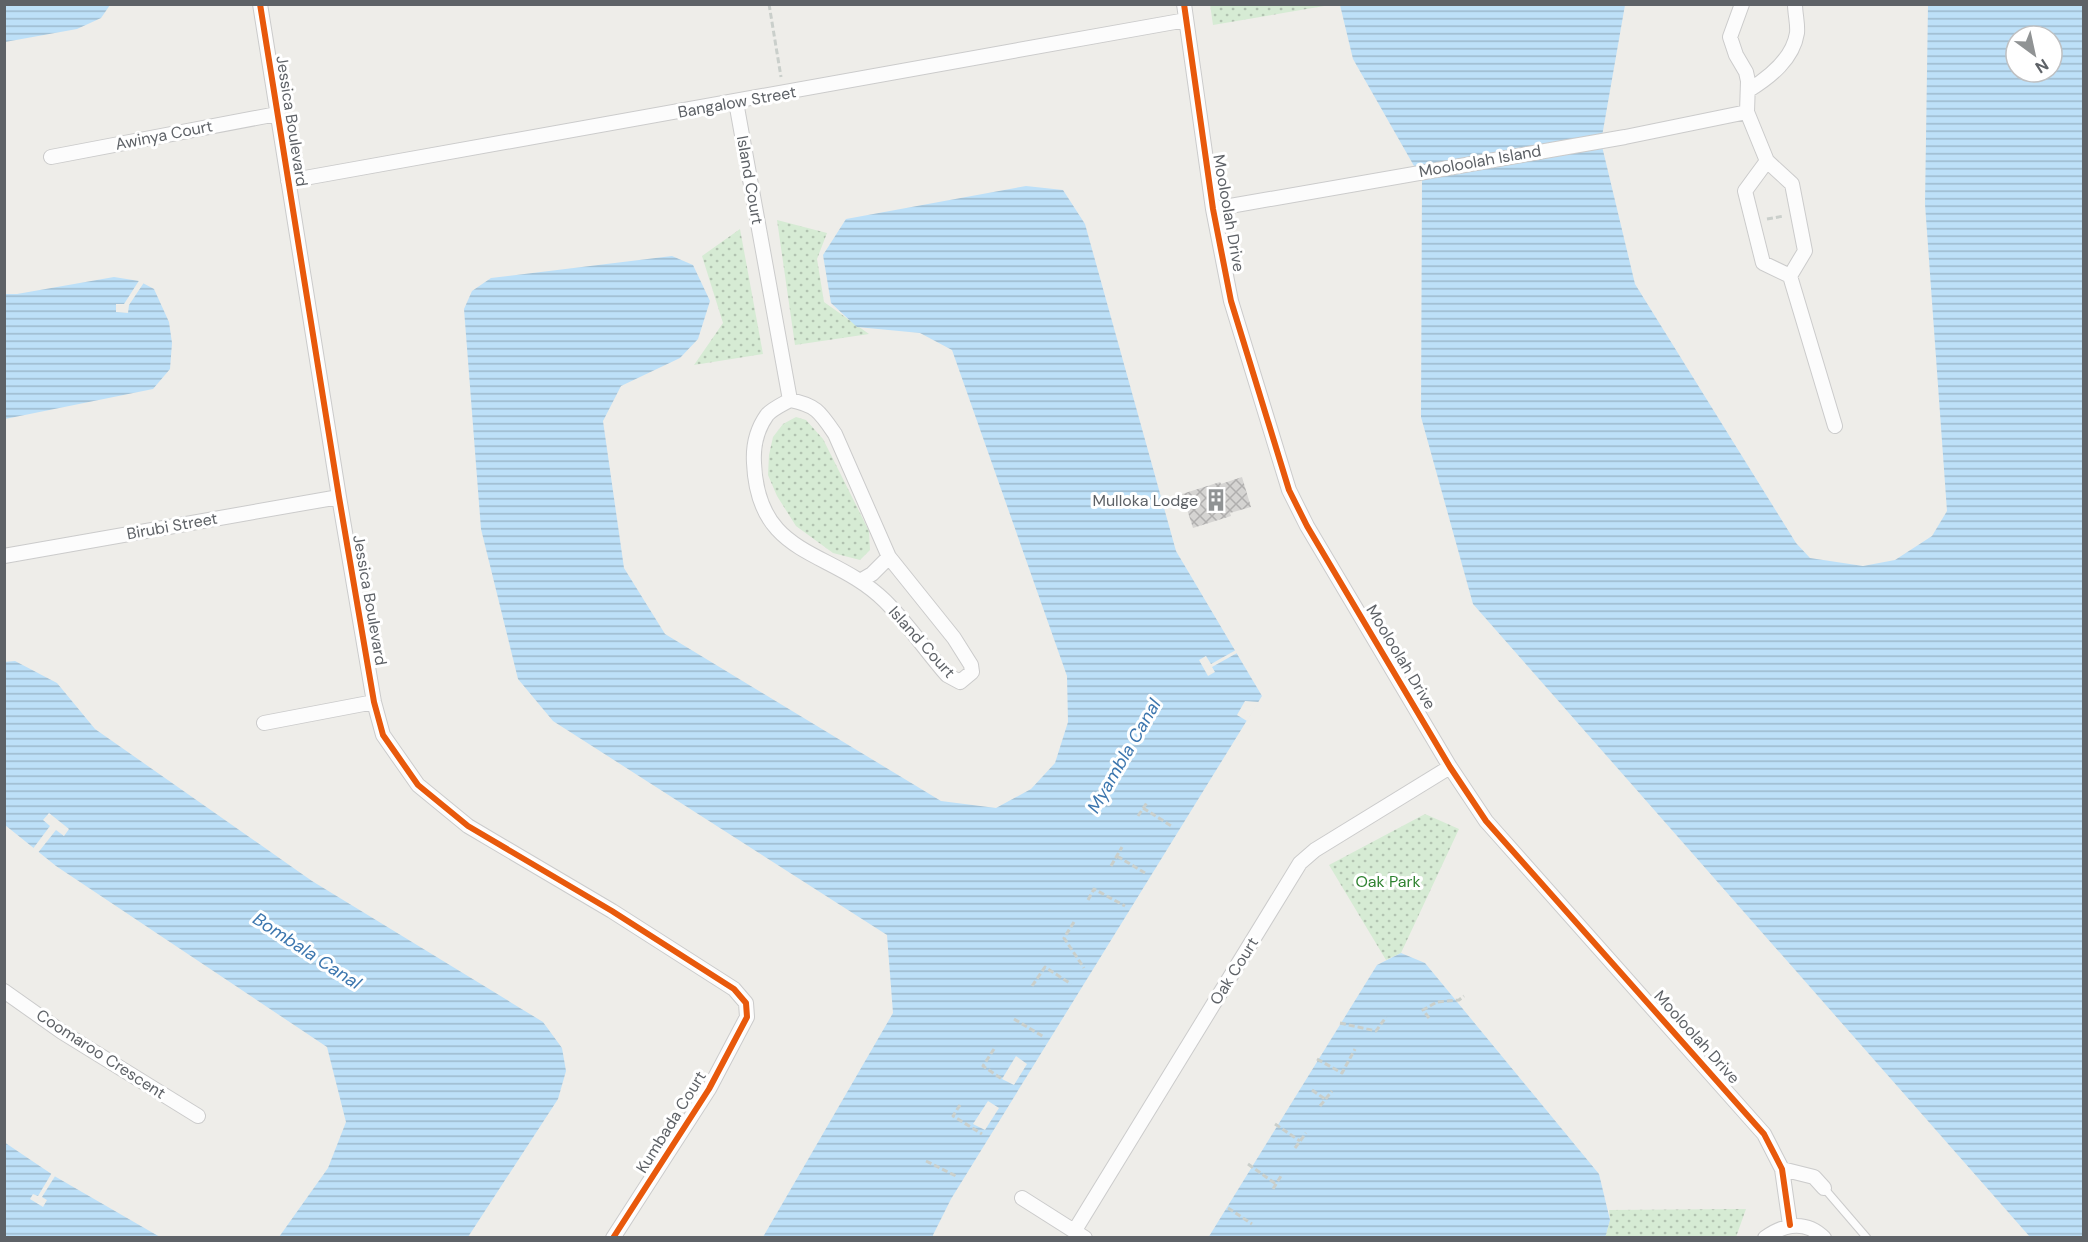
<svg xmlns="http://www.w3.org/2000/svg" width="2088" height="1242" font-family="'DM Sans',sans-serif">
<defs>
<pattern id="park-dots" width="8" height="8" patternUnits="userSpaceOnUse" patternTransform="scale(1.5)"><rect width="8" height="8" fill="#d6ebd4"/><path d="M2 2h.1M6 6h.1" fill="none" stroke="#b1c2b0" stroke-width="1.8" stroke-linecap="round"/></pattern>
<pattern id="water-rules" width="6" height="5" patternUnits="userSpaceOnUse" patternTransform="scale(1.5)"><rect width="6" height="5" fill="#bde0f8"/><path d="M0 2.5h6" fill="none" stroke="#9db9cd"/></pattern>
<pattern id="building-cross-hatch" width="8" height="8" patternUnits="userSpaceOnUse" patternTransform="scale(1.5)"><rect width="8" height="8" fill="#d5d4d2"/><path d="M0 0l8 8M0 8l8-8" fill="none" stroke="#b0afae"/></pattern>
</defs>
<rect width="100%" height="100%" fill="#eeede9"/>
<!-- park -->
<path fill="url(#park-dots)" d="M 1210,4 L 1330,4 L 1330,5 L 1213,25 Z
M 777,220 L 827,233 L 817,259 L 824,302 L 869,334 L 795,345 Z
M 740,229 L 763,354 L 694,365 L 723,323 L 702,256 Z
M 796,417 L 806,420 L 823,439 L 869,531 L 870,550 L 860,560 L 833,553 L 796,526 L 777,496 L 768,475 L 769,455 L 773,437 L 783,424 Z
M 1425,814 L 1459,829 L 1401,953 L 1386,960 L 1329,865 Z
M 1746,1209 L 1736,1237 L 1605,1238 L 1610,1220 L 1609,1210 Z"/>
<!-- water -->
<path fill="url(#water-rules)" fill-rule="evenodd" d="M 5,4 L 110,4 L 110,5 L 101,18 L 77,29 L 5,42 Z
M 1340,5 L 1625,5 L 1601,142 L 1635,284 L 1796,543 L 1810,558 L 1863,566 L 1895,560 L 1932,536 L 1947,511 L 1925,204 L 1928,5 L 2083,5 L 2083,1237 L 2030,1237 L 1473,604 L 1421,417 L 1422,180 L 1353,59 ZM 2016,36 L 2052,36 L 2052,72 L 2016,72 Z
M 1026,186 L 1063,190 L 1085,224 L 1176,551 L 1262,696 L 951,1199 L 933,1235 L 933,1237 L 763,1237 L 893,1013 L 887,935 L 553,721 L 518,679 L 481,529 L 464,309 L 472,291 L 491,278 L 672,256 L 693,265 L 710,301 L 698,339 L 680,358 L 621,386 L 603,421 L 624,568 L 665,634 L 941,801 L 996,808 L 1031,789 L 1055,763 L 1068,722 L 1067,676 L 952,350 L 920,333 L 857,327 L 831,303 L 823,255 L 846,219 Z
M 114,277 L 139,281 L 154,289 L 169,322 L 172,343 L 170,369 L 153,389 L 5,419 L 4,294 L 17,294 Z
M 15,661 L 57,683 L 95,729 L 312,881 L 543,1022 L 562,1048 L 566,1071 L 558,1099 L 468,1237 L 279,1237 L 328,1168 L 346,1122 L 327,1047 L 56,866 L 5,825 L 4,662 Z
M 1401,953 L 1425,963 L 1599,1174 L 1610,1220 L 1605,1238 L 1208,1238 L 1377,965 Z
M 4,1142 L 56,1177 L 160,1237 L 5,1237 Z"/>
<!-- pier -->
<path fill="#eeede9" d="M 140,279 L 145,281 L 129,305 L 128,313 L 116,312 L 116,304 L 124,304 Z
M 1236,650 L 1237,653 L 1212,667 L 1215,672 L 1208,676 L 1199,660 L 1206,656 L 1211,664 Z
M 1245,701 L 1259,702 L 1247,721 L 1237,715 Z
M 49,813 L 69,829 L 64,836 L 56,830 L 37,854 L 32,850 L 50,826 L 43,820 Z
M 1016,1056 L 1027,1064 L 1014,1085 L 1002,1079 Z
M 988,1101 L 999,1108 L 985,1130 L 973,1124 Z
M 53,1171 L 57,1173 L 42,1197 L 47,1200 L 43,1207 L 30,1199 L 33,1194 L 38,1196 Z"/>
<!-- building -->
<path fill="url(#building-cross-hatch)" d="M 1242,477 L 1251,507 L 1230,513 L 1231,516 L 1193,528 L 1182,494 L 1220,482 L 1221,484 Z"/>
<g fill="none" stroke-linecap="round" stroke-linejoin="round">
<!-- service casing -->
<g stroke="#cbcbcb" stroke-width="9">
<path id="service" d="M 1824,1188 L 1867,1238"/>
</g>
<!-- minor casing -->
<g stroke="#cbcbcb" stroke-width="16">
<path id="minor" d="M 260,4 L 339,497 L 374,702 L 383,735 L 418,785 L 468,826 L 612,911 L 734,989 L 746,1003 L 747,1017 L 709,1089 L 613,1238
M 1184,4 L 1213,209 L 1231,301 L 1289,490 L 1307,526 L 1450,767 L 1486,821 L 1764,1134 L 1782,1169 L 1790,1225
M 1742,4 L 1730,37 L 1736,55 L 1746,72 L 1748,81 L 1747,112 L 1767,161 L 1792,184 L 1805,251 L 1790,276
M 1749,90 C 1770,77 1793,59 1797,33 C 1798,24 1795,14 1795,4
M 736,102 L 790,400
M 51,157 L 277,114
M 1767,161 L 1745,191 L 1763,263 L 1790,276 L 1835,426
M 288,181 L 1186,20
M 1213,209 L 1625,137 L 1747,112
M 790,400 C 816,405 820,412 835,434 L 889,557 L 954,638 L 971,665 L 972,672 L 960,682 L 947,675 C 926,651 908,624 885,601 C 831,548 758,559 754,463 C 753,447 757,429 767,415 C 772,409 783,404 790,400 Z
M 4,556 L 339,497
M 860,581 L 872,574 L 889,557
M 264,723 L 374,702
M 4,991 L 62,1032 L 198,1116
M 1782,1169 L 1814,1177 L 1824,1188
M 1022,1198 L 1085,1238
M 1075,1230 L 1300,863 L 1315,850 L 1450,767
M 1765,1238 C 1784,1224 1806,1220 1824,1238"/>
</g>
<!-- path -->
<path stroke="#cacfcb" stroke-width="3" stroke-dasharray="6 3" stroke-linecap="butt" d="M 769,4 L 781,77
M 1767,219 L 1784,216
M 1143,808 L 1173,827
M 1138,816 L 1148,801
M 1117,856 L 1145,873
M 1111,866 L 1122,847
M 1088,900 L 1094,889 L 1125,906
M 1074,922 L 1064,938 L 1084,968
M 1032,986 L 1045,967 L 1071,984
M 1429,1018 L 1423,1010 L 1437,1002 L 1459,1000 L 1464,996
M 1014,1019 L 1044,1037
M 1340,1023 L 1376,1031 L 1386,1017
M 994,1049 L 983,1066 L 1002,1079
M 1317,1059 L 1342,1073 L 1355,1049
M 1312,1090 L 1325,1099
M 960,1105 L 953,1116 L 982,1134
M 1320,1106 L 1332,1091
M 1275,1124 L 1300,1141
M 1295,1148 L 1306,1133
M 926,1161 L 956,1176
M 1248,1164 L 1276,1184
M 1273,1189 L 1281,1176
M 1228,1208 L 1252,1224"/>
<!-- service -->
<use href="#service" stroke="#fcfcfc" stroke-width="7"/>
<!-- minor -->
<use href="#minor" stroke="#fcfcfc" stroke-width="14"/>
<!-- cycleway casing -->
<g stroke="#fff" stroke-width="10">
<path id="cycleway" d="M 260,4 L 339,497 L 374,702 L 383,735 L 418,785 L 468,826 L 612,911 L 734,989 L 746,1003 L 747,1017 L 709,1089 L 613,1238
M 1184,4 L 1213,209 L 1231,301 L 1289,490 L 1307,526 L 1450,767 L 1486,821 L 1764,1134 L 1782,1169 L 1790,1225"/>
</g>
<!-- cycleway -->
<use href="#cycleway" stroke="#e8590c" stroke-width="6"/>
</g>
<!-- icons -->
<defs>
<g id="building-bare" transform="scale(1.8)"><path d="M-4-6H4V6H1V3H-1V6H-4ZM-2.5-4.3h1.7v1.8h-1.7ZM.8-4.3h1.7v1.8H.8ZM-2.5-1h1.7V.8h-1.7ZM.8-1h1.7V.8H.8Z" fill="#909394" stroke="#fff" stroke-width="2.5" paint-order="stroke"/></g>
</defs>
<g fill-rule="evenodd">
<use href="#building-bare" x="1216" y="500"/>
</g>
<g text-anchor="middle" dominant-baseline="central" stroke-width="6" stroke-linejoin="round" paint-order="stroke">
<!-- street labels -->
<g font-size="16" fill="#5e6267" stroke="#fff">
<text transform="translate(737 102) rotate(-10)">Bangalow Street</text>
<text transform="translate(292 121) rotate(81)">Jessica Boulevard</text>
<text transform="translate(164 135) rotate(-11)">Awinya Court</text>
<text transform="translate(1480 161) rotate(-10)">Mooloolah Island</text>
<text transform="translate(750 180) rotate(80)">Island Court</text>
<text transform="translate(1229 213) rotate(80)">Mooloolah Drive</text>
<text transform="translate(172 526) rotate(-10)">Birubi Street</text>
<text transform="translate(370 600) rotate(80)">Jessica Boulevard</text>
<text transform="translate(922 642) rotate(48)">Island Court</text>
<text transform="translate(1401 657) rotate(59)">Mooloolah Drive</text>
<text transform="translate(1234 971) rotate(-58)">Oak Court</text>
<text transform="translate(1697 1037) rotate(48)">Mooloolah Drive</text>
<text transform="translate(101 1054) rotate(33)">Coomaroo Crescent</text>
<text transform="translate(671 1122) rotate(-58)">Kumbada Court</text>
</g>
<!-- poi labels -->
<g font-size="16" fill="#5e6267" stroke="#fff" text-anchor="end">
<text x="1198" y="500">Mulloka Lodge</text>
</g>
<!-- park labels -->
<g font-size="16" fill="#308332" stroke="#fff">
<text x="1388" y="881">Oak Park</text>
</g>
<!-- water labels -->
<g font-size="18" font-style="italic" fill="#3c76ae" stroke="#fff">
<text transform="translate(1124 756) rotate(-60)">Myambla Canal</text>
<text transform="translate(307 951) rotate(33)">Bombala Canal</text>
</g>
</g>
<!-- border -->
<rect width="2088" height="1242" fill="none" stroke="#5e6267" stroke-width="12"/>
<!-- north arrow -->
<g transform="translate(2034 54) rotate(147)"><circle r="28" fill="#ffffff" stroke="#bfc0c2" stroke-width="1.5"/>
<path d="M0-4.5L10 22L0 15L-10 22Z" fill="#909394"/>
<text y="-9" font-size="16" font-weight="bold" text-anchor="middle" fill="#5e6267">N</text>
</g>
</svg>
